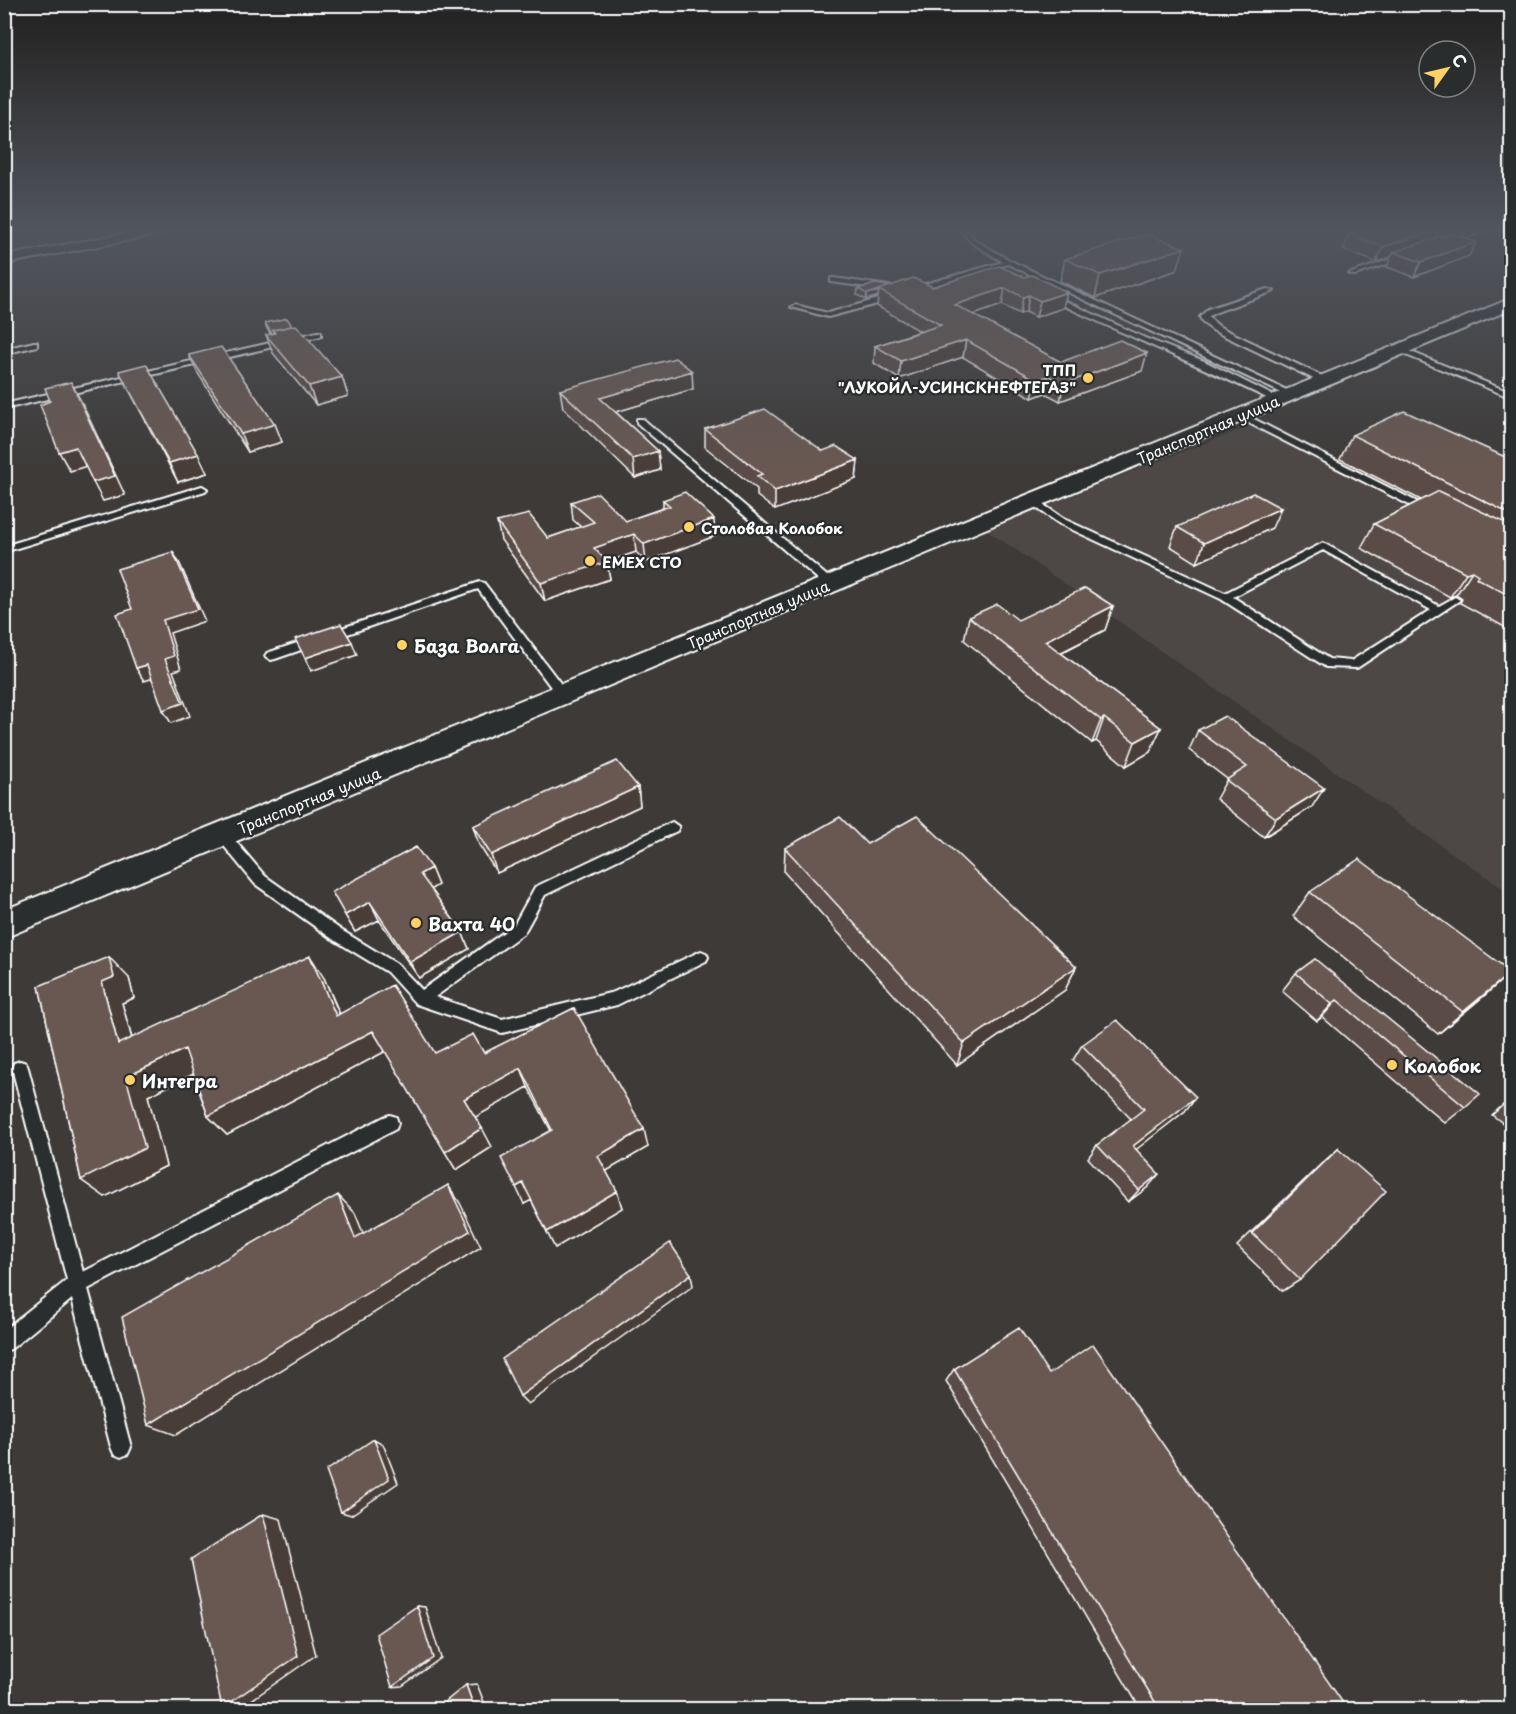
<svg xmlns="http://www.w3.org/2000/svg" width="1516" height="1714" font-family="'Playpen Sans',sans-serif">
<rect width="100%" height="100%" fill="#3d3a38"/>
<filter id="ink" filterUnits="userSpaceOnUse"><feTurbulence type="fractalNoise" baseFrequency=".0167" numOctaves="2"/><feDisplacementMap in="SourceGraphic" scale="12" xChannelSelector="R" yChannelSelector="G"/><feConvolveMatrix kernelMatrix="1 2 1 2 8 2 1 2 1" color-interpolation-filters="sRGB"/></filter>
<g filter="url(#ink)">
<!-- built -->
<path fill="#4e4744" d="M 1263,421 L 1511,546 L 1511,894 L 984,528 Z"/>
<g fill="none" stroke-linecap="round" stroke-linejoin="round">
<!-- service casing -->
<g stroke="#fff" stroke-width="4">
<path id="service" d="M 960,230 L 966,230 L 976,241 L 1011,261 L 1295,394 L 1288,396 L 1008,264 L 911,292 L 911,288 L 1003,262 L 972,243 Z
M 1479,230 L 1488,230 L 1449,243 L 1444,242 Z
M 1406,254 L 1408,257 L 1355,275 L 1349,274 Z
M 834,278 L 889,286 L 893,288 L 889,290 L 831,282 L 831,278 Z
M 1267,289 L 1274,291 L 1214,313 L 1208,317 L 1220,327 L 1328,379 L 1328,383 L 1322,383 L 1214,331 L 1203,323 L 1200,317 L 1208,309 Z
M 1048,293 L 1145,338 L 1204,361 L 1282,400 L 1275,402 C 1199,365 1121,333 1045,297 L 1045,293 Z
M 893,295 L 897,297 L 896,299 L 828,317 L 791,307 L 795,305 L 828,313 Z
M 318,332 L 321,332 L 321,336 L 4,409 L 4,404 Z
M 34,342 L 37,342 L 37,346 L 4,354 L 4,349 Z
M 1399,347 L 1512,393 L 1512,398 L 1396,351 L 1395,349 Z
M 1242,413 L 1433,510 L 1435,512 L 1427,514 L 1239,418 L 1238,416 Z
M 637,419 L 643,419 L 834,582 L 834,586 L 826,586 L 637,423 Z
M 202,486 L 207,489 L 205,491 L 4,552 L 4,546 Z
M 1029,499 L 1035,499 L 1066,520 L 1225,593 L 1323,543 L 1439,606 L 1455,597 L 1460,600 L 1357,668 L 1326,667 L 1221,599 L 1060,524 L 1029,503 ZM 1323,550 L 1431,610 L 1351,661 L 1329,659 L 1233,597 Z
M 480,582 L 484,583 L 567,692 L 569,695 L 567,698 L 559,698 L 478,589 L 275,659 L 271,660 L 265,656 L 267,653 Z
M 672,822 L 679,827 L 677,831 L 545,895 L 524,933 L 435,997 L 502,1019 L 614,992 L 701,951 L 706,953 L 708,957 L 706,961 L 617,1005 L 502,1033 L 416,1004 L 387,972 L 331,938 L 255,884 L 215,835 L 222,830 L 227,831 L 265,876 L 341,930 L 397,964 L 422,990 L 514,925 L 535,887 Z
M 20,1061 L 26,1063 L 28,1068 L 83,1272 L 384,1117 L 390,1115 L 396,1117 L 398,1123 L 396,1129 L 88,1289 L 131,1447 L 128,1454 L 121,1457 L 114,1454 L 111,1447 L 72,1299 L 11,1349 L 4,1351 L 4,1330 L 67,1280 L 12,1068 L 14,1063 Z"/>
</g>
<!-- minor casing -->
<g stroke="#fff" stroke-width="4">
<path id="minor" d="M 143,230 L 167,230 L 161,234 L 4,264 L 4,256 Z"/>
</g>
<!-- tertiary casing -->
<g stroke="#fff" stroke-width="4">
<path id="tertiary" d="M 1512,298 L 1512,309 L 4,938 L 4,910 Z"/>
</g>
<!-- service -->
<use href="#service" fill="#2a2d2e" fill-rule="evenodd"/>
<!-- minor -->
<use href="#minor" fill="#2a2d2e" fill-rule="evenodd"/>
<!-- tertiary -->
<use href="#tertiary" fill="#2a2d2e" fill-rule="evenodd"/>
</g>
<!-- wall -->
<path fill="#5a4c46" stroke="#fff" stroke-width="1.5" d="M 1349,234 L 1435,238 L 1476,242 L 1469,256 L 1414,277 L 1387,267 L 1391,257 L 1376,262 L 1343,250 Z
M 1065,259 L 1177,270 L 1095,298 L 1060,281 Z
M 1024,277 L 1067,292 L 1063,308 L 1036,317 L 1026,312 L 1020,314 L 1002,305 L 973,315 L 1061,362 L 1142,371 L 1060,401 L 1045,393 L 1032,398 L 963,357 L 899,379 L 874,363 L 875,346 L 920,331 L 877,306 L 878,296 L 866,300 L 857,295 L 858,289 L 890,286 L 933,287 Z
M 265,323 L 292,326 L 342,377 L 348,396 L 316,405 L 273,353 L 266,335 L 271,334 L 267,329 Z
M 189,355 L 275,424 L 282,442 L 248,452 L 197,372 Z
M 119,371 L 207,473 L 178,482 Z
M 693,389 L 616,412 L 658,451 L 660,470 L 635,478 L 563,408 L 560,390 Z
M 705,429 L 858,460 L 856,479 L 775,510 L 757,496 L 757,489 L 705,447 Z
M 1352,435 L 1512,460 L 1512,631 L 1460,603 L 1462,599 L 1456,595 L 1450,597 L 1361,548 L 1374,524 L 1421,500 L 1340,459 Z
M 663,500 L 715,536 L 646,562 L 636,552 L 607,562 L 610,579 L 545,601 L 501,540 L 497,522 L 548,538 L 581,527 L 573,520 L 571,502 L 626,521 L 663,508 Z
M 1177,527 L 1272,528 L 1197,563 L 1170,546 Z
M 1113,606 L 1105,630 L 1061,653 L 1161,728 L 1150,752 L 1126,766 L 1096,741 L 1092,743 L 964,640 L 969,617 L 1018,620 Z
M 1198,730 L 1312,807 L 1264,837 L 1216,799 L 1227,779 L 1189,750 Z
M 638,787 L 640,806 L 497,873 L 479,845 L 473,826 Z
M 867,844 L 1076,967 L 1065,990 L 957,1065 L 784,872 L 785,848 Z
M 431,868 L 438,885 L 431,889 L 462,932 L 469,949 L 419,978 L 379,920 L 355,932 L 332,892 Z
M 1310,892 L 1511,972 L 1485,995 L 1438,1034 L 1293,916 Z
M 1315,959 L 1465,1107 L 1445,1123 L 1322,1017 L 1317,1021 L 1282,991 L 1296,973 Z
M 129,978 L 134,998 L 122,1003 L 132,1038 L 324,978 L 340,1014 L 435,1053 L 484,1053 L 574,1008 L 648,1147 L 606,1171 L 617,1191 L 622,1208 L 555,1248 L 531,1200 L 524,1204 L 551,1131 L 528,1087 L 475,1117 L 492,1147 L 456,1170 L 386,1051 L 227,1135 L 208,1116 L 193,1074 L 148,1096 L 166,1166 L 105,1197 L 81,1180 L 39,986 Z
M 1082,1045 L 1185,1111 L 1136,1149 L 1148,1187 L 1128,1202 L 1088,1158 L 1097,1145 L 1131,1119 L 1073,1060 Z
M 1512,1097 L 1512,1130 L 1492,1115 Z
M 1338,1149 L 1300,1280 L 1283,1291 L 1237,1246 L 1321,1164 Z
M 954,1369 L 1049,1374 L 1348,1710 L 1141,1710 L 946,1381 Z"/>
<!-- shaded-wall -->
<path fill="#4a3e39" stroke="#fff" stroke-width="1.5" d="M 1435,230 L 1439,230 L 1433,243 L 1394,252 L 1391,257 L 1376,262 L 1383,247 Z
M 1476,242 L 1469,256 L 1414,277 L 1421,262 Z
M 1184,248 L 1177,270 L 1095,298 L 1100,275 Z
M 1005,288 L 1002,305 L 953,322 L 955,305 Z
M 879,291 L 878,296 L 866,300 L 867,294 Z
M 1067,292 L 1063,308 L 1036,317 L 1040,301 Z
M 1029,295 L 1026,312 L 1020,314 L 1023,297 Z
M 966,340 L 963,357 L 899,379 L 901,361 Z
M 1147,353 L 1142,371 L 1060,401 L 1064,384 Z
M 692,371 L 693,389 L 602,416 L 600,398 Z
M 1049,376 L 1045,393 L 1032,398 L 1036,380 Z
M 342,377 L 348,396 L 316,405 L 309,386 Z
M 71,382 L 81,401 L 125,495 L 103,501 L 93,482 Z
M 275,424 L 282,442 L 248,452 L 241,434 Z
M 76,447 L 87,466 L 70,471 L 59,452 Z
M 658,451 L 660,470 L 635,478 L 633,459 Z
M 198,454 L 207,473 L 178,482 L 169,463 Z
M 858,460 L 856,479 L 775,510 L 775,491 Z
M 1281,508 L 1272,528 L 1197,563 L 1204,543 Z
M 714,519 L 715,536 L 646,562 L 644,544 Z
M 634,534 L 636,552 L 607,562 L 610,579 L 545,601 L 541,583 L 594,548 Z
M 173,552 L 180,564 L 205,621 L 170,633 L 181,669 L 173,671 L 190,716 L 171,723 L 163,710 L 165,659 L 163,620 Z
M 1472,571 L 1456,595 L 1450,597 L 1466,573 Z
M 1113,606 L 1105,630 L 1038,664 L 1045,641 Z
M 352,642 L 357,655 L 311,671 L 305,658 Z
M 147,665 L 154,678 L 144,681 L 136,668 Z
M 1104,718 L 1096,741 L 1092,743 L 1101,720 Z
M 1161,728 L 1150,752 L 1126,766 L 1135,742 Z
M 638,787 L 640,806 L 497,873 L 491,855 Z
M 1324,788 L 1312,807 L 1264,837 L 1276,818 Z
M 431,868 L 438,885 L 428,891 L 420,874 Z
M 370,902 L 379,920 L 355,932 L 345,915 Z
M 462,932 L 469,949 L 419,978 L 410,962 Z
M 310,956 L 324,978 L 349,1037 L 336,1016 Z
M 109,957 L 129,978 L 134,998 L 122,1003 L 139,1064 L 118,1044 L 102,982 Z
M 1076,967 L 1065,990 L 957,1065 L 964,1043 Z
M 1511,972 L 1485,995 L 1438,1034 L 1463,1012 Z
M 1337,1000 L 1322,1017 L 1317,1021 L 1332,1004 Z
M 373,1031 L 386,1051 L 227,1135 L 208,1116 Z
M 185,1049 L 204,1069 L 148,1096 L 166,1166 L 105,1197 L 81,1180 L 126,1077 Z
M 521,1068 L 528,1087 L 474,1118 L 464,1099 Z
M 1196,1097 L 1185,1111 L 1123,1160 L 1133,1146 Z
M 482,1128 L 492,1147 L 456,1170 L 445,1152 Z
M 644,1129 L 648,1147 L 603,1173 L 598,1156 Z
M 1159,1174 L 1148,1187 L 1128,1202 L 1139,1190 Z
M 523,1183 L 532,1200 L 524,1204 L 516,1187 Z
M 448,1185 L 460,1203 L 481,1247 L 176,1435 L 148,1425 Z
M 617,1191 L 622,1208 L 555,1248 L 547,1232 Z
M 338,1195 L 355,1213 L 372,1255 L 355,1238 Z
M 691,1274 L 693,1286 L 528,1404 L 520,1396 Z
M 374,1439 L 383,1444 L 398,1483 L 351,1515 L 341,1512 Z
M 263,1514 L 281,1519 L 316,1655 L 243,1706 L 222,1708 Z
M 417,1606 L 425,1607 L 441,1658 L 402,1686 L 392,1687 Z
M 477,1684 L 487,1710 L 475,1710 L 466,1685 Z"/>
<!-- building -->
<path fill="#695851" stroke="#fff" stroke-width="1.5" d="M 1363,230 L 1435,230 L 1383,247 L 1349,234 Z
M 1451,233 L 1476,242 L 1421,262 L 1394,252 Z
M 1147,234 L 1184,248 L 1100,275 L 1065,259 Z
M 999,266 L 1024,277 L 1032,275 L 1067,292 L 1040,301 L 1029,295 L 1023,297 L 1005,288 L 955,305 L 1061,362 L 1120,340 L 1147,353 L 1064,384 L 1049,376 L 1036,380 L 966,340 L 901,361 L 875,346 L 941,325 L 879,290 L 913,278 L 933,287 Z
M 875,284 L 890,286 L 879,290 L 880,290 L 867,294 L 858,289 Z
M 287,318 L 292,326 L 273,330 L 274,333 L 272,334 L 265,323 Z
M 296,325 L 342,377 L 309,386 L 266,335 L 275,333 L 273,330 Z
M 221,347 L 275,424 L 241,434 L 189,355 Z
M 675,358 L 692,371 L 600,398 L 658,451 L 633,459 L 560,390 Z
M 146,364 L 198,454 L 169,463 L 119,371 Z
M 71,382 L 115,476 L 93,482 L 76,447 L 59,452 L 40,405 L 50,401 L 45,388 Z
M 765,409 L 823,451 L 836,446 L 858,460 L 775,491 L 757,476 L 762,474 L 705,429 Z
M 1404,411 L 1512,460 L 1512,515 L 1352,435 Z
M 1439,491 L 1512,526 L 1512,597 L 1476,578 L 1478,575 L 1472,571 L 1466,573 L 1374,524 Z
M 685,492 L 714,519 L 644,544 L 634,534 L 594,548 L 607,562 L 541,583 L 497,522 L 529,514 L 548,538 L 594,522 L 571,502 L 598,493 L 626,521 L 670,506 L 663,500 Z
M 1253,493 L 1281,508 L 1204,543 L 1177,527 Z
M 173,552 L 198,609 L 163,620 L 174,656 L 165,659 L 183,703 L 163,710 L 147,665 L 136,668 L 117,614 L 132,609 L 117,569 Z
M 1085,588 L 1113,606 L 1045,641 L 1161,728 L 1135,742 L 1104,718 L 1101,720 L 969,617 L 997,604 L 1018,620 Z
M 341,624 L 352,642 L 305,658 L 295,639 Z
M 1225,716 L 1324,788 L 1276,818 L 1226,780 L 1247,767 L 1198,730 Z
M 617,761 L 638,787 L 491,855 L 473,826 Z
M 917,816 L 1076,967 L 964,1043 L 785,848 L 840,817 L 867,844 Z
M 416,847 L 431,868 L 420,874 L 462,932 L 410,962 L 370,902 L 345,915 L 332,892 Z
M 1359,859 L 1511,972 L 1463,1012 L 1310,892 Z
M 310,956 L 336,1016 L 392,985 L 435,1053 L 473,1034 L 484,1053 L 574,1008 L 644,1129 L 598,1156 L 617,1191 L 547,1232 L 523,1183 L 516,1187 L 501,1158 L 552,1130 L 521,1068 L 464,1099 L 482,1128 L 445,1152 L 373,1031 L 208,1116 L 185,1049 L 126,1077 L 145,1148 L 81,1180 L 39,986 L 109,957 L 114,977 L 102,982 L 118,1044 Z
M 1315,959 L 1480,1094 L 1465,1107 L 1337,1000 L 1332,1004 L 1296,973 Z
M 1117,1020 L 1196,1097 L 1133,1146 L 1159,1174 L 1139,1190 L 1097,1145 L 1144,1109 L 1082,1045 Z
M 1338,1149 L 1386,1191 L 1300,1280 L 1252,1233 Z
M 448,1185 L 470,1231 L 148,1425 L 122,1317 L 338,1195 L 355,1238 Z
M 670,1243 L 691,1274 L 520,1396 L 502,1359 Z
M 1019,1328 L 1049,1374 L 1093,1344 L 1348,1710 L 1160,1710 L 954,1369 Z
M 374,1439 L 389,1479 L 341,1512 L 326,1471 Z
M 263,1514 L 298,1656 L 222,1708 L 191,1559 Z
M 417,1606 L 433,1658 L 392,1687 L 376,1634 Z
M 466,1685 L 475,1710 L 435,1710 Z"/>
</g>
<!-- sky -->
<linearGradient id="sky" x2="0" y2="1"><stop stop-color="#22201f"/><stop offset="0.49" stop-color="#51555e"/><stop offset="1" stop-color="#51555e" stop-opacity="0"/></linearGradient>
<rect width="1516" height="470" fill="url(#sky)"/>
<!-- markers -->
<g fill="#ffd166" stroke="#2a2d2e" stroke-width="2">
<circle cx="1088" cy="378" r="6"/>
<circle cx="689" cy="527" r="6"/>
<circle cx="590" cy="561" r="6"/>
<circle cx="402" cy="645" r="6"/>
<circle cx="416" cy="923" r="6"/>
<circle cx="1392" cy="1065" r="6"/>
<circle cx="130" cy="1080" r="6"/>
</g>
<g text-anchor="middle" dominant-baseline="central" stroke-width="4.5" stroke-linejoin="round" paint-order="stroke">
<!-- far-poi labels -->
<g font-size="15" font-weight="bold" fill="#fff" stroke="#2a2d2e" text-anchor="start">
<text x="1076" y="369" text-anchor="end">ТПП<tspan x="1076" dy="17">"ЛУКОЙЛ-УСИНСКНЕФТЕГАЗ"</tspan></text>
<text x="701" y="527">Столовая Колобок</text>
<text x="602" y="561">EMEX СТО</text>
</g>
<!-- far-street labels -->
<g font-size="15" fill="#fff" stroke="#2a2d2e">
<text transform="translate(1208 429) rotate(-23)">Транспортная улица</text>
<text transform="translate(758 614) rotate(-23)">Транспортная улица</text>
<text transform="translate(309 800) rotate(-22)">Транспортная улица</text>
</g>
<!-- poi labels -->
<g font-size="18" font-weight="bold" fill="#fff" stroke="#2a2d2e" text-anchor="start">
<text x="414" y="645">База Волга</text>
<text x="428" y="923">Вахта 40</text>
<text x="1404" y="1065">Колобок</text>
<text x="142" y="1080">Интегра</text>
</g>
</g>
<!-- margin -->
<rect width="1516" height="1714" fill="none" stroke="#2a2d2e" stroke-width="24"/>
<rect x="12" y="12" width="1492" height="1690" fill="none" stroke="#fff" stroke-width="2" filter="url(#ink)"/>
<!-- north arrow -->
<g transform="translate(1447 69) rotate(56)"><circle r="28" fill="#2a2d2e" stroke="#7f8182" stroke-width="1.5"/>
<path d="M0-4.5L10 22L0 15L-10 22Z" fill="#ffd166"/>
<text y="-9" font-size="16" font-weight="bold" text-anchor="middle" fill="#ffffff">С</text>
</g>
</svg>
